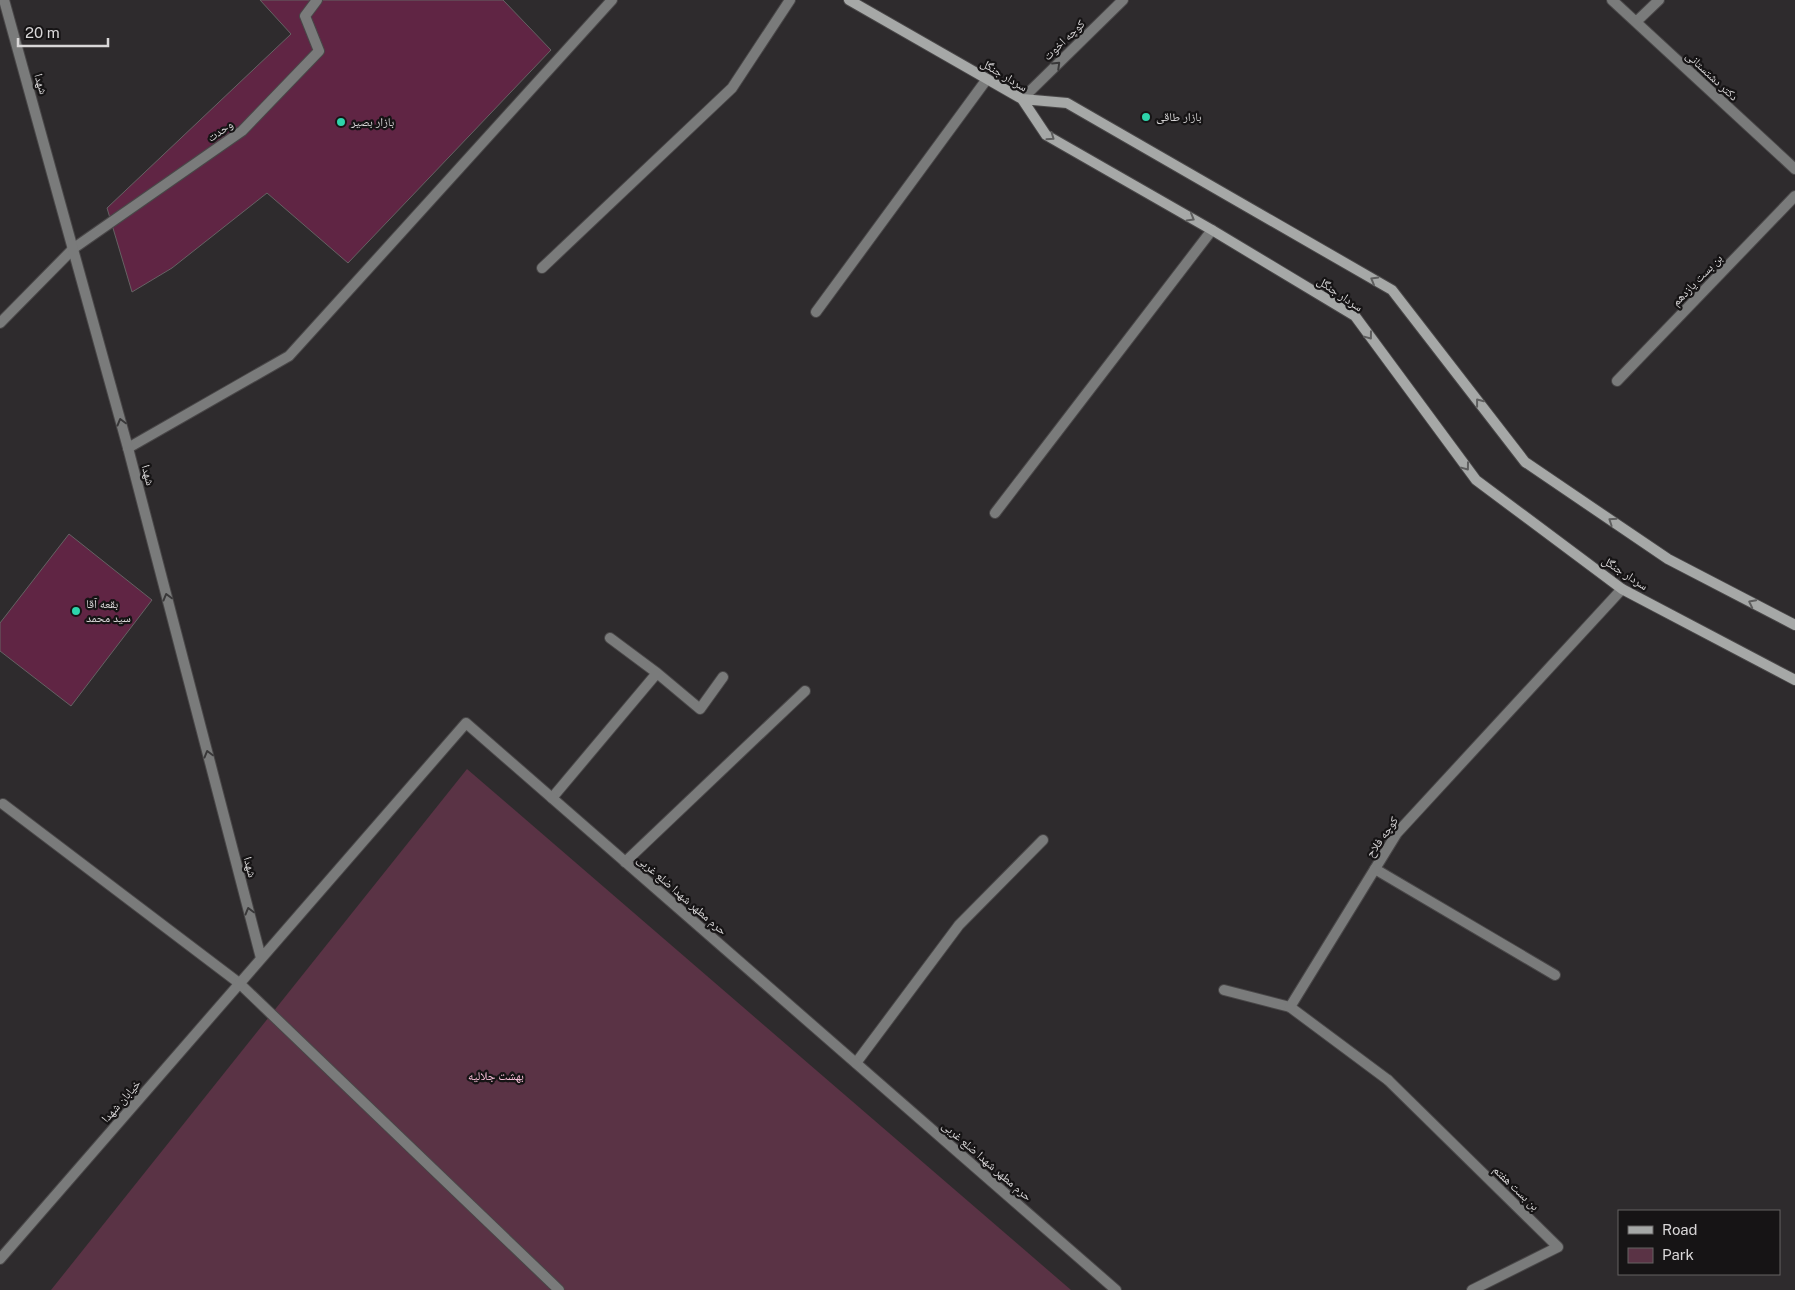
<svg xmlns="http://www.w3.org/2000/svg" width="1795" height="1290" font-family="'Public Sans','Noto Naskh Arabic',sans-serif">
<rect width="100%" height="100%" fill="#2e2b2d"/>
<!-- green -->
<path fill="#5a3345" d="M 467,769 L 1071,1290 L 51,1290 Z"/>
<!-- building -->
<path fill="#602544" stroke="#656263" d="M 260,0 L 503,0 L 551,50 L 348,263 L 267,193 L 172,268 L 132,292 L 107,208 L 291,34 Z
M 69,534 L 152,600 L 71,706 L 0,651 L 0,623 Z"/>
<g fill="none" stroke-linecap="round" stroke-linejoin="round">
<!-- service casing -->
<g stroke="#494748" stroke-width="12">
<path id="service" d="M 610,638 L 657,673
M 552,798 L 657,673 L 700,709 L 723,677
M 625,862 L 805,691
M 1375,869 L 1555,975
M 239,983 L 559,1290
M 1224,990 L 1290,1007
M 856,1063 L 959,925 L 1043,840
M 1388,1080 L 1558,1247 L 1472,1290"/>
</g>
<!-- minor casing -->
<g stroke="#494748" stroke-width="12">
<path id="minor" d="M 1612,0 L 1795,169
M 1636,22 L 1659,0
M 1022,99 L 1123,0
M 542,268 L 732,88 L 790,0
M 816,312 L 987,79
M 0,323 L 74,248 L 242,131 L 319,51 L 305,16 L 317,0
M 1617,381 L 1795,196
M 128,448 L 289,356 L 612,0
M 995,513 L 1212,230
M 3,804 L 239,983
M 1388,1080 L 1290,1007 L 1397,833 L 1622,589"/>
</g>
<!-- tertiary casing -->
<g stroke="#494748" stroke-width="12">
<path id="tertiary" d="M 4,0 L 128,448 L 261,958
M 0,1259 L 466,723 L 1116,1290"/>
</g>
<!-- secondary casing -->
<g stroke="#494748" stroke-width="12">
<path id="secondary" d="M 849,0 L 1022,99 L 1046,135 L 1212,230 L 1355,316 L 1476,480 L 1622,589 L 1795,680
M 1022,99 L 1067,103 L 1392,290 L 1525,462 L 1668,559 L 1795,625"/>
</g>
<!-- service -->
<use href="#service" stroke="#7a7b7b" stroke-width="10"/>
<!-- minor -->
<use href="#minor" stroke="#7a7b7b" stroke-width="10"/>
<!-- tertiary -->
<use href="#tertiary" stroke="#7a7b7b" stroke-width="10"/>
<!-- secondary -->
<use href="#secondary" stroke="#a6a8a7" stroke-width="10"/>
</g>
<!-- one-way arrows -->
<defs><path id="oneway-chevron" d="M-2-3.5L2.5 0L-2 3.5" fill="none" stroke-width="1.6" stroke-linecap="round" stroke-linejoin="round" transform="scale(1.25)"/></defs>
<g stroke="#393839">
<use href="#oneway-chevron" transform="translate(1057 65) rotate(-44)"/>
<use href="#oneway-chevron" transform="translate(121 422) rotate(-105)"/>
<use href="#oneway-chevron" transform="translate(167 597) rotate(-105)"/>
<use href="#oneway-chevron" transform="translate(208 754) rotate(-105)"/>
<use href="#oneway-chevron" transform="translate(249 911) rotate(-105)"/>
</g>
<g stroke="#5e5e5e">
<use href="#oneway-chevron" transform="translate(1051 137) rotate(35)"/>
<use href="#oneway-chevron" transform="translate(1191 218) rotate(30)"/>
<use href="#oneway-chevron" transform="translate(1374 280) rotate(-150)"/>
<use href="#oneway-chevron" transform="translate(1369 336) rotate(53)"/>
<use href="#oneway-chevron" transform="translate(1479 402) rotate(-128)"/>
<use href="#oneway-chevron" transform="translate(1466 467) rotate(53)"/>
<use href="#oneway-chevron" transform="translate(1612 521) rotate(-146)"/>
<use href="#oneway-chevron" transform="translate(1752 603) rotate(-153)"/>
</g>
<!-- markers -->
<g fill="#2dd4ab" stroke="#161415" stroke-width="2">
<circle cx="1146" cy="117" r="5"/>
<circle cx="341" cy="122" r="5"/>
<circle cx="76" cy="611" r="5"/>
</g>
<g text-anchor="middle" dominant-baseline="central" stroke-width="4.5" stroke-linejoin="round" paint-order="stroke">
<!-- street labels -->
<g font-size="12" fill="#d9d7d8" stroke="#161415">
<text transform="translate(1064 40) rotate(-44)">کوچه اخوت</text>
<text transform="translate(1004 75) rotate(31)">سردار جنگل</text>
<text transform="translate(1712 76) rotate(43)">دکتر دشتستانی</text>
<text transform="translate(41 84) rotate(74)">شهدا</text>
<text transform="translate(220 131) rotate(-35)">وحدت</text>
<text transform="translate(1697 280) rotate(-46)">بن بست یازدهم</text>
<text transform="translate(1340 294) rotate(34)">سردار جنگل</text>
<text transform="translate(148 475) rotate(75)">شهدا</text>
<text transform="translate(1625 573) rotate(33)">سردار جنگل</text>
<text transform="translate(1382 837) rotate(-55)">کوچه فلاح</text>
<text transform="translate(250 867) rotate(75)">شهدا</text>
<text transform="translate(682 895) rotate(41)">حرم مطهر شهدا ضلع غربی</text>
<text transform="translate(121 1101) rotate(-49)">خیابان شهدا</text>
<text transform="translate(987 1161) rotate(41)">حرم مطهر شهدا ضلع غربی</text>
<text transform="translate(1516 1188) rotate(44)">بن بست هفتم</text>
</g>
<!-- poi labels -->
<g font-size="12" fill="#d9d7d8" stroke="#161415" text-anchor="start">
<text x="1156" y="117">بازار طاقی</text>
<text x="351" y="122">بازار بصیر</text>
<text x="86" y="604">بقعه آقا<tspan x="86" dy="14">سید محمد</tspan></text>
</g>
<!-- park labels -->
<g font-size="12" fill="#fac0da" stroke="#161415">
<text x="496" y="1076">بهشت جلالیه</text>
</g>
</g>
<!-- legend -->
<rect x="1618" y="1210" width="162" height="65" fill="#161415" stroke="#646263"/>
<rect x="1628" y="1226" width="25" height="8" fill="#a6a8a7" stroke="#646263"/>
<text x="1662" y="1235" font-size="15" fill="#d9d7d8">Road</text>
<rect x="1628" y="1248" width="25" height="15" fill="#5a3345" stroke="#646263"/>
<text x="1662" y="1260" font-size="15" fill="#d9d7d8">Park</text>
<!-- scale -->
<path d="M18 38v8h90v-8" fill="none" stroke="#d9d7d8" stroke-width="2.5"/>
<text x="25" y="38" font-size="15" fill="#d9d7d8" stroke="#161415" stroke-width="4" paint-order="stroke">20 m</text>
</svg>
